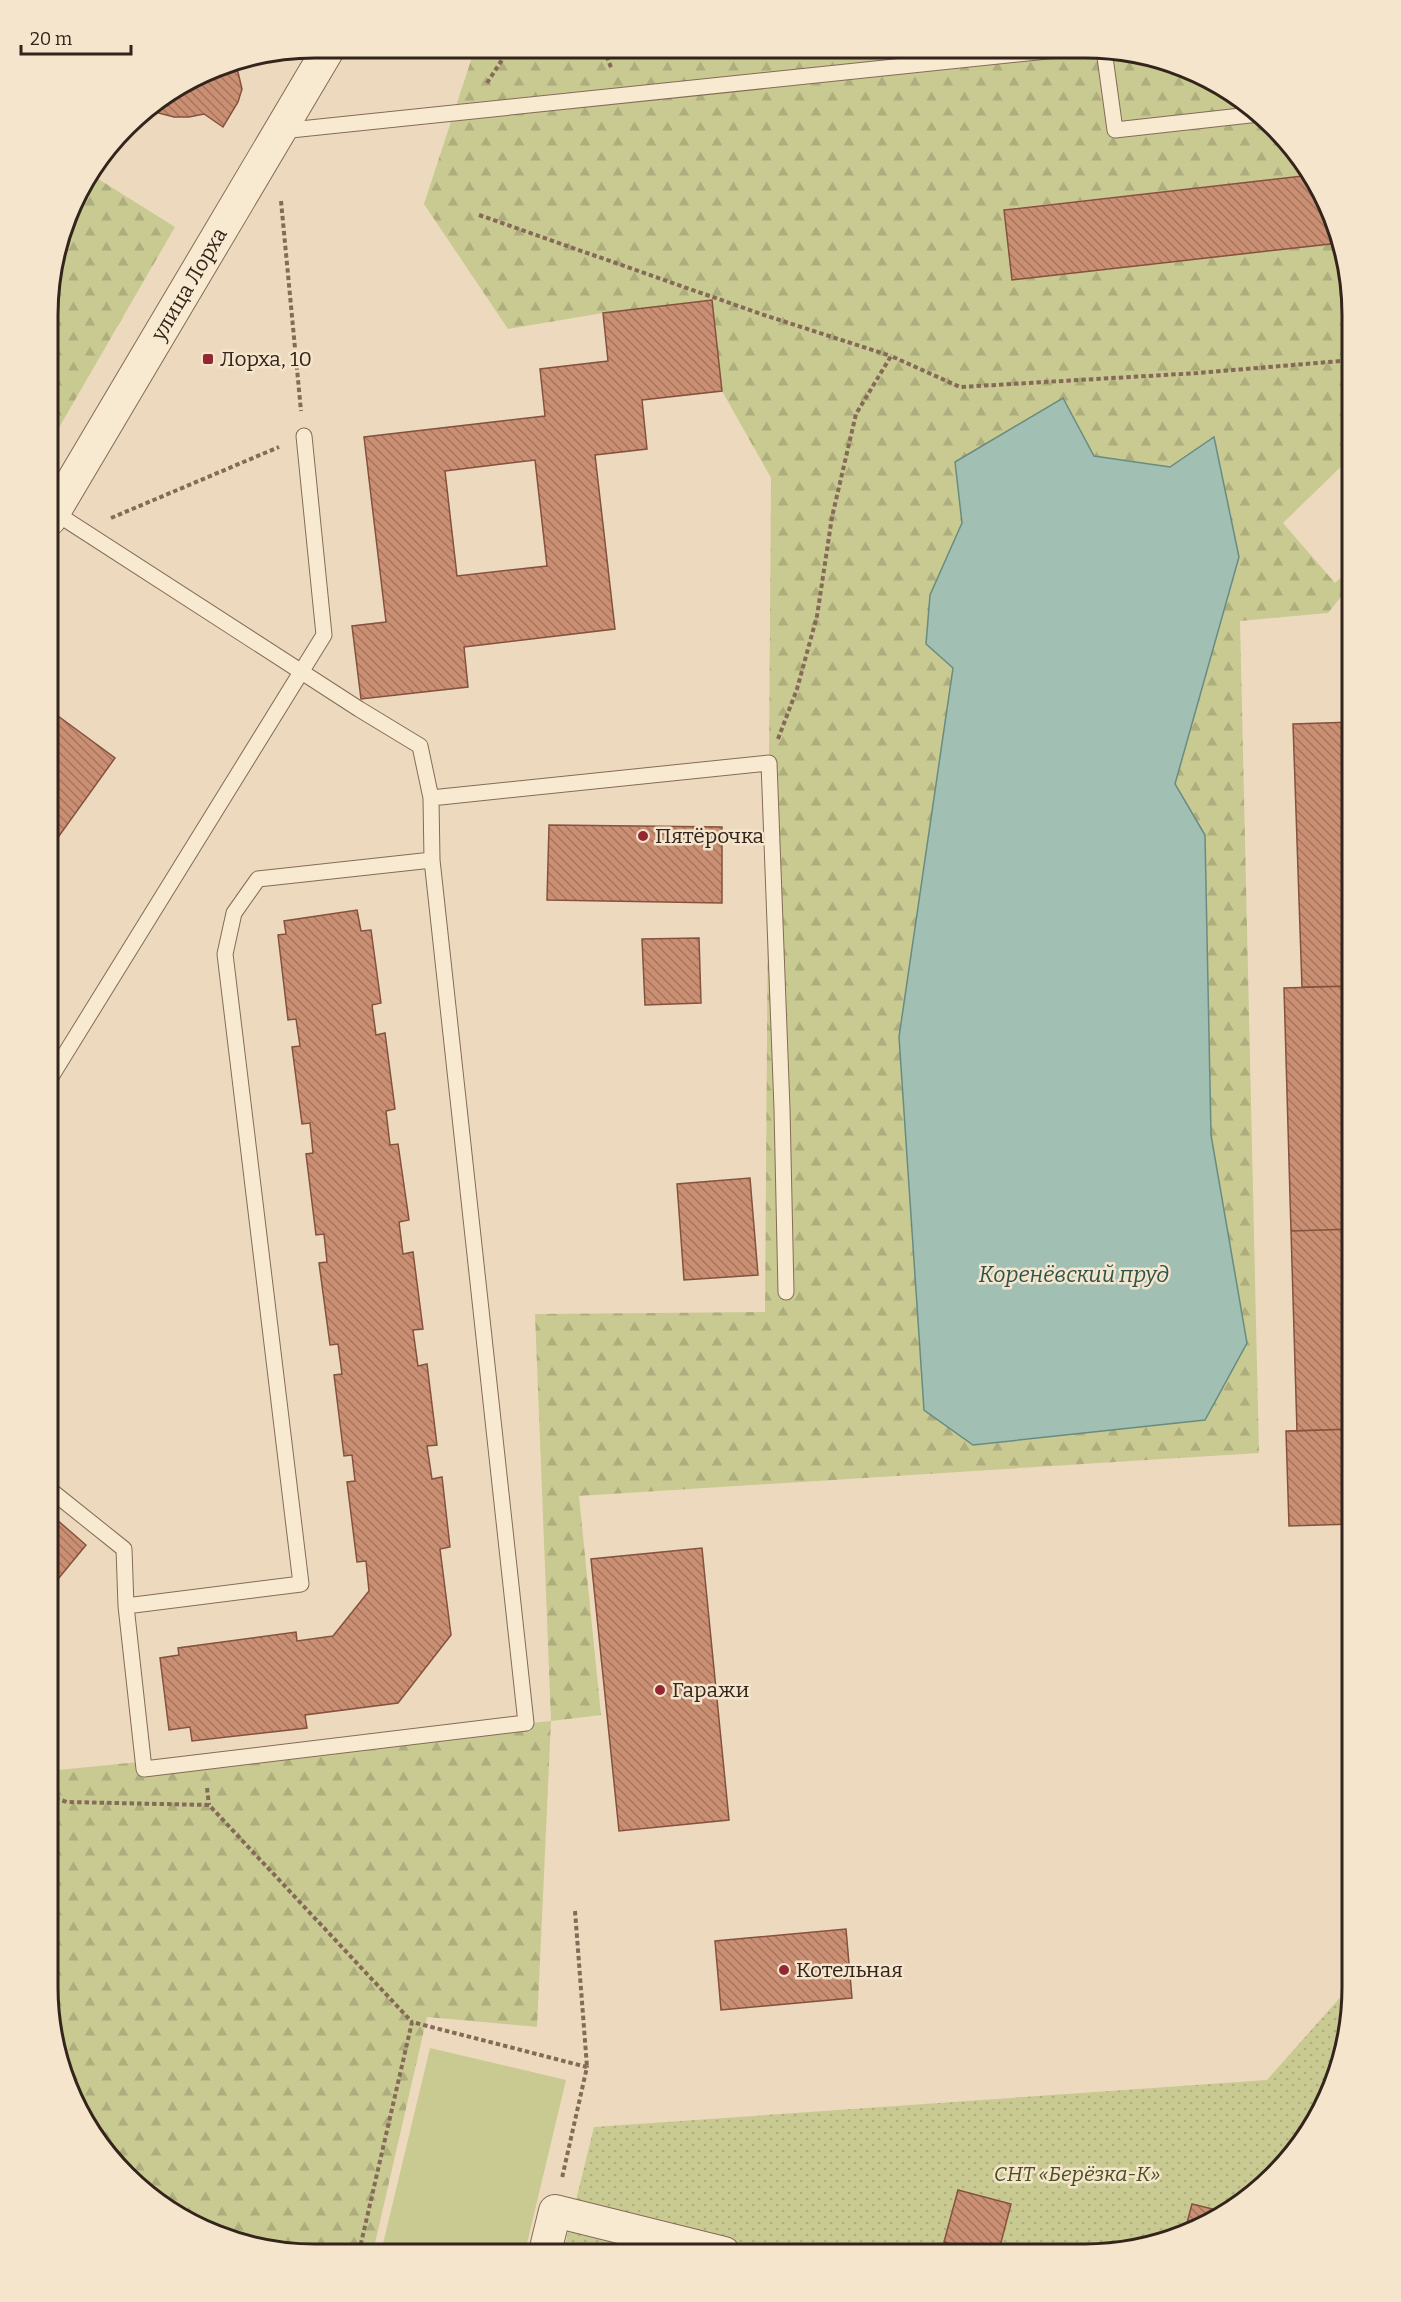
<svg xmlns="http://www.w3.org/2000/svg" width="1401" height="2302" font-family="Bitter,serif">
<defs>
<pattern id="green-dots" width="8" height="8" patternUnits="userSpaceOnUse" patternTransform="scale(1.5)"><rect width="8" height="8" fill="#c9ca92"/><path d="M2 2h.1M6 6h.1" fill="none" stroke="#adad7d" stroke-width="1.8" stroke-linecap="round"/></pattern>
<pattern id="forest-firs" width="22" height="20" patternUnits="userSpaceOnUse" patternTransform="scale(1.5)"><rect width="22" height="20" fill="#c9ca92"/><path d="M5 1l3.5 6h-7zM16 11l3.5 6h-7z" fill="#adad7d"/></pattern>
<pattern id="building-back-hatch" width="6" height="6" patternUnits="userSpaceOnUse" patternTransform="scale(1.5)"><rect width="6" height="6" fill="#cb9074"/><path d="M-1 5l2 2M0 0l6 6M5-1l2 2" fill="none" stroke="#a6755e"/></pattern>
</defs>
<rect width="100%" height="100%" fill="#eddabe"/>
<!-- green -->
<path fill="url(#green-dots)" d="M 1352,1984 L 1352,2005 L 1339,2073 L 1298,2149 L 1249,2199 L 1188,2234 L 1086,2254 L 563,2253 L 594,2127 L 1267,2080 Z"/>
<!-- forest -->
<path fill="url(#forest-firs)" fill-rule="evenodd" d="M 475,48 L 1121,50 L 1188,68 L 1249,103 L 1298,153 L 1311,175 L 1004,209 L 1012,280 L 1339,243 L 1353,315 L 1353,455 L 1283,523 L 1335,583 L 1353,567 L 1353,582 L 1328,613 L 1240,621 L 1259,1453 L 579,1496 L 601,1715 L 551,1721 L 537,2027 L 427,2017 L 373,2252 L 281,2252 L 213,2234 L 152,2199 L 103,2149 L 68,2089 L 48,1987 L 48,1771 L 551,1721 L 535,1314 L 765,1312 L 771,478 L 722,391 L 712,301 L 603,313 L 508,329 L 424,204 ZM 1214,438 L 1239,557 L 1175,784 L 1205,835 L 1211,1135 L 1247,1343 L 899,1037 L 953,668 L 930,595 L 962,523 L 955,462 L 1094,456 L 1170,467 Z
M 92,175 L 175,227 L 53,438 L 50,436 L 50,281 L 76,197 Z"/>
<!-- pitch -->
<path fill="#c9ca92" d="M 430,2048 L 566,2080 L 525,2252 L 381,2252 Z"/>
<!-- water -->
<path fill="#a1bfb3" stroke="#698c80" stroke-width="1.5" d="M 1063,398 L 1094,456 L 1170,467 L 1214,437 L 1239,557 L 1175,784 L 1205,835 L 1211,1135 L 1247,1343 L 1205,1420 L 973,1445 L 924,1410 L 899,1037 L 953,668 L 926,644 L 930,595 L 962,523 L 955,462 Z"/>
<!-- building -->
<path fill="url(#building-back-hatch)" stroke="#84523d" stroke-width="1.5" fill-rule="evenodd" d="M 236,64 L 242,89 L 238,102 L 223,127 L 204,114 L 189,117 L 174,117 L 147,110 L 213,68 Z
M 1311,175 L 1333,213 L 1339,243 L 1012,280 L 1004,210 Z
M 712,300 L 722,391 L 642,400 L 647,449 L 595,455 L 615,629 L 464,647 L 468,687 L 361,699 L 352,626 L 386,622 L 364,437 L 545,416 L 540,369 L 608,361 L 603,313 ZM 535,460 L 547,566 L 457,576 L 445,471 Z
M 54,713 L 115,758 L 49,850 L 50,719 Z
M 1353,722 L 1353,986 L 1302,987 L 1293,724 Z
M 549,825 L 722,827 L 722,903 L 547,900 Z
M 357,910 L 361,931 L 371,930 L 381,1003 L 372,1005 L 376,1035 L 385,1033 L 395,1109 L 386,1111 L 390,1145 L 398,1144 L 409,1220 L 399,1222 L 403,1254 L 413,1252 L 423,1329 L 413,1330 L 418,1366 L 427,1364 L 437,1445 L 427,1446 L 432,1479 L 442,1477 L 450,1547 L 440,1549 L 451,1635 L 398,1703 L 305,1715 L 307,1728 L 192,1741 L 190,1727 L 169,1730 L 160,1658 L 179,1655 L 178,1648 L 296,1632 L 297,1641 L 333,1636 L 369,1591 L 366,1561 L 357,1562 L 347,1482 L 355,1481 L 352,1455 L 344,1456 L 334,1375 L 342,1374 L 338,1344 L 330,1345 L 319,1263 L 327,1262 L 324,1234 L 316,1235 L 306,1154 L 313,1153 L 310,1123 L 302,1124 L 292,1047 L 300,1046 L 296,1019 L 288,1020 L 278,935 L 286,934 L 284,921 Z
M 699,938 L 701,1003 L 645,1005 L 642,939 Z
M 1353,986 L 1353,1229 L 1291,1231 L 1284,988 Z
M 750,1178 L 758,1275 L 684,1280 L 677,1184 Z
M 1353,1229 L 1353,1429 L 1297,1431 L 1291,1231 Z
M 1353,1429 L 1353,1524 L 1289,1526 L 1286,1431 Z
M 49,1513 L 86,1545 L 49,1590 Z
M 702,1548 L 729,1820 L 619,1831 L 591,1559 Z
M 846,1929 L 852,1998 L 721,2010 L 715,1941 Z
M 958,2190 L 1011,2204 L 998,2254 L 989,2254 L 944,2242 Z
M 1192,2204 L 1225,2212 L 1184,2234 Z"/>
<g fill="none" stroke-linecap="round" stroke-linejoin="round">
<!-- lane casing -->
<g stroke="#856b57" stroke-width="17">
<path id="lane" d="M 1104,50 L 1115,130 L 1259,114
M 281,131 L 1057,50
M 54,512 L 359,709 L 420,746 L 431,798 L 432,860 L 526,1723 L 144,1769 L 126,1606 L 301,1584 L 225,954 L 234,913 L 258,879 L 432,860
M 431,798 L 769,763 L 782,1109 L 786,1292
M 49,1080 L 324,635 L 304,436
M 49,1489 L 124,1549 L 126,1606"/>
</g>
<!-- street casing -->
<g stroke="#856b57" stroke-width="34">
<g id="street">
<path id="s1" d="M 50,519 L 329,48"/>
<path d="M 545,2252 L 555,2211 L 724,2253"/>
</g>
</g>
<!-- path -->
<path stroke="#856b57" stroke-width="4" stroke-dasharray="4.5 3" stroke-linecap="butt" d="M 604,49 L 612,70
M 487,83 L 509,49
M 281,201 L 301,411
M 479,215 L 761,314 L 891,356
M 111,518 L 279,447
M 778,739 L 797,689 L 817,616 L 832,517 L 856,414 L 891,356 L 960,387 L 1198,373 L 1353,360
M 207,1788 L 209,1805
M 48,1796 L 67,1802 L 209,1805 L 412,2022
M 575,1911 L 587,2067
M 359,2252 L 412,2022 L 587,2067 L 562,2178"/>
<!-- lane -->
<use href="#lane" stroke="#f8e9d1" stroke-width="15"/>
<!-- street -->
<use href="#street" stroke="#f8e9d1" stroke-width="32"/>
</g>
<!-- markers -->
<g fill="#932833" stroke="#f5e5cd" stroke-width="2">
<rect x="202" y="353" width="12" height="12" rx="3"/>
<circle cx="643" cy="836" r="6"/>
<circle cx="660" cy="1690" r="6"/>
<circle cx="784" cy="1970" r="6"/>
</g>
<g text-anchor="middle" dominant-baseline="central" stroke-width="5" stroke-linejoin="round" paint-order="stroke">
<!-- street labels -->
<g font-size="21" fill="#34251c" stroke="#f5e5cd">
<text stroke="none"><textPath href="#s1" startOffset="273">улица Лорха</textPath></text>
</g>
<!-- poi labels -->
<g font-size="21" fill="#34251c" stroke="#f5e5cd" text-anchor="start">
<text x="220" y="359">Лорха, 10</text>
<text x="655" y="836">Пятёрочка</text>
<text x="672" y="1690">Гаражи</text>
<text x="796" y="1970">Котельная</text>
</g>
<!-- park labels -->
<g font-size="21" font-style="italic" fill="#495122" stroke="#f5e5cd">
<text x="1077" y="2174">СНТ «Берёзка-К»</text>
</g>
<!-- water labels -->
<g font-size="22" font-style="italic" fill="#2b544d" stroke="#f5e5cd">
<text x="1074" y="1274">Коренёвский пруд</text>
</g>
</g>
<!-- crop -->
<path d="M0 0H1401V2302H0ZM315 58H1085A257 257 0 0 1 1342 315V1987A257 257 0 0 1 1085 2244H315A257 257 0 0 1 58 1987V315A257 257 0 0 1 315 58Z" fill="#f5e5cd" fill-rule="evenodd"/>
<path fill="none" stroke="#34251c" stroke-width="3" d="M315 58H1085A257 257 0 0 1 1342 315V1987A257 257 0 0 1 1085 2244H315A257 257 0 0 1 58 1987V315A257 257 0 0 1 315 58Z"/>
<!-- scale -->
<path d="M21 45v9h110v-9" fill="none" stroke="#34251c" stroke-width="3"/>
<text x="30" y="45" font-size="18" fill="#34251c" stroke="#f5e5cd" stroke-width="4.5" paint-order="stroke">20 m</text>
</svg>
